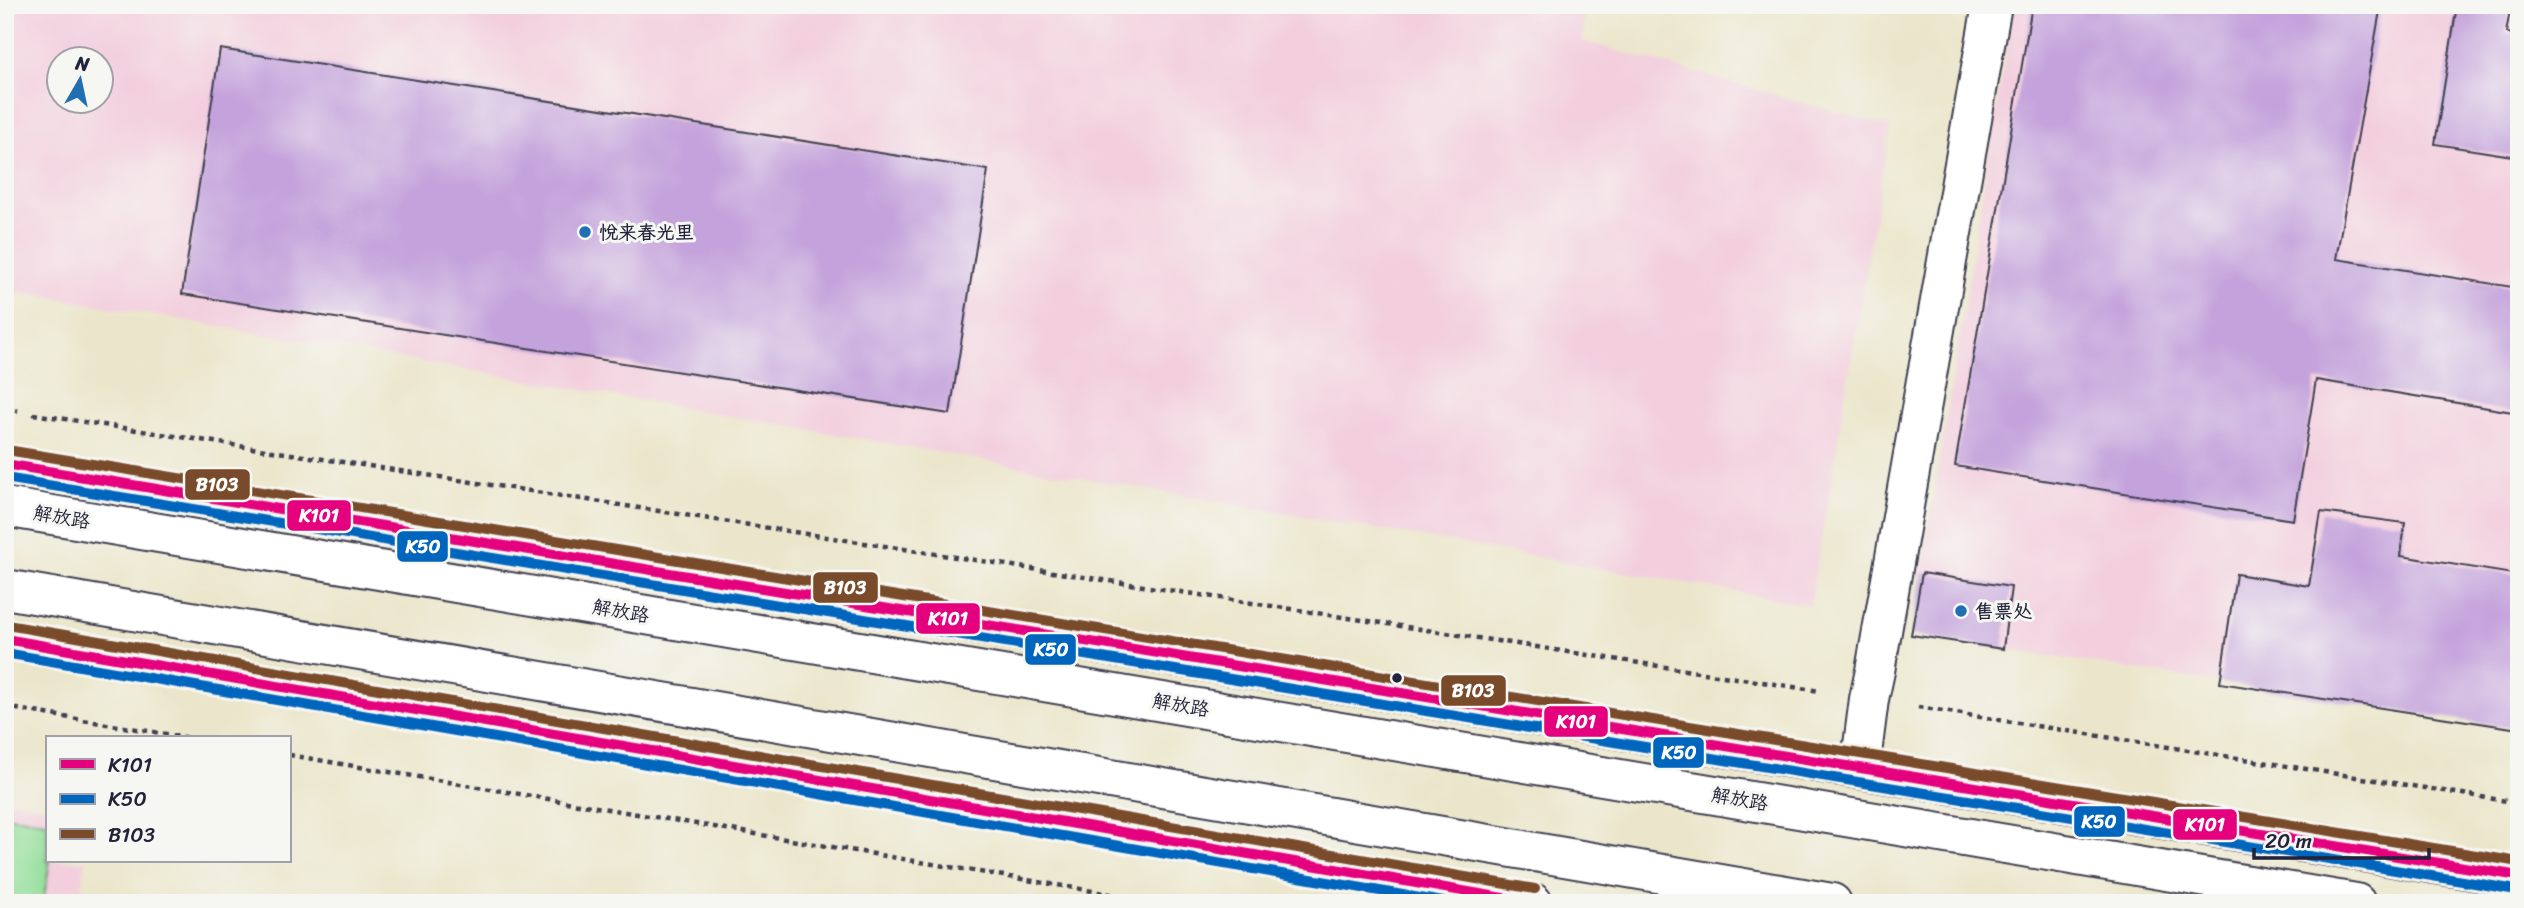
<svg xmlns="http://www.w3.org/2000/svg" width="2524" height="908" font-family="Sriracha,'LXGW WenKai TC',sans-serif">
<rect width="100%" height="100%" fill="#f6f6f2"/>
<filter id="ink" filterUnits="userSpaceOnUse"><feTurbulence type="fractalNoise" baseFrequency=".0143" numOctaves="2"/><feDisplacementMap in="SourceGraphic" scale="14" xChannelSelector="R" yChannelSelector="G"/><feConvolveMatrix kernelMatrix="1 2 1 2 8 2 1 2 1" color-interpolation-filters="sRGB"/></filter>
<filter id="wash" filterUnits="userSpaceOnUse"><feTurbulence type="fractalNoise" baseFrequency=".00686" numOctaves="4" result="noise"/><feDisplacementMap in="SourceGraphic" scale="28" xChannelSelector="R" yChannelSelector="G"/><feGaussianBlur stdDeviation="1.57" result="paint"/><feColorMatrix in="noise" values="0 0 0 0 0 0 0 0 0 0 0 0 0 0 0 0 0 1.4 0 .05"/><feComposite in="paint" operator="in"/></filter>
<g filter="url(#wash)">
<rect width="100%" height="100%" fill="#ebe6cb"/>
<!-- built -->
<path fill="#f3cfde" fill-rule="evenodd" d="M 5,5 L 1585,5 L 1582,41 L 1890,127 L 1810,605 L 5,289 ZM 60,60 L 102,60 L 102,102 L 60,102 Z
M 2013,5 L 2519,5 L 2519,729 L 1911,635 Z
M 5,800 L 47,807 L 47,861 L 86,861 L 79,903 L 5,903 Z"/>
<!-- green -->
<path fill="#93de9a" stroke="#5a806a" stroke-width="2" d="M 5,816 L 47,822 L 47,861 L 50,861 L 43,903 L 5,903 Z"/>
<g id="blocks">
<!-- building -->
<path fill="#c4a3dc" d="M 2032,5 L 2381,5 L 2336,259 L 2519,288 L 2519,413 L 2316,380 L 2293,520 L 1955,466 Z
M 2457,5 L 2473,5 L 2510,11 L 2506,33 L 2519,35 L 2519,157 L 2435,144 Z
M 220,49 L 988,170 L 950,414 L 182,294 Z
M 2321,512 L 2405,523 L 2401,556 L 2519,575 L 2519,729 L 2220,683 L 2236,574 L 2309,586 Z
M 1922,573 L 2011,587 L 2003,649 L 1911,635 Z"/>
</g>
</g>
<g filter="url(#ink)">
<use href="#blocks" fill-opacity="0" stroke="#403f51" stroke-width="2"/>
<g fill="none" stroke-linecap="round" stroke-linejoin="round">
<!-- minor casing -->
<g stroke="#403f51" stroke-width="42">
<path id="minor" d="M 5,464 L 2484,872 L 2519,876
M 5,639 L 1533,903
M 1860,769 L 1869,699 L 1875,671 L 1992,5"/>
</g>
<!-- major casing -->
<g stroke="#403f51" stroke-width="42">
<path id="major" d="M 5,507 L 2356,903
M 5,589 L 1832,903"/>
</g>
<!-- path -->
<path stroke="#403f51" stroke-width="4.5" stroke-dasharray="5 5" stroke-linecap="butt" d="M 5,409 L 18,411
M 33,414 L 1820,691
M 5,707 L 190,738
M 1918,707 L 2519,803
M 289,755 L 1163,903"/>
<!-- minor -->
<use href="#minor" stroke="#fff" stroke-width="38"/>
<!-- major -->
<use href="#major" stroke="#fff" stroke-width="38"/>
<!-- bus-1 casing -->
<g stroke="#f6f6f2" stroke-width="16">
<path id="bus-1" d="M 5,464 L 2519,876
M 5,639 L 1532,903"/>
</g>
<!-- bus-2 casing -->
<g stroke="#f6f6f2" stroke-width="16">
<path id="bus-2" d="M 5,478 L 2517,890
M 5,653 L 1449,903"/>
</g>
<!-- bus-3 casing -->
<g stroke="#f6f6f2" stroke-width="16">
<path id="bus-3" d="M 7,450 L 2519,862
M 7,625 L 1535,889"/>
</g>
<!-- bus-1 -->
<use href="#bus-1" stroke="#e5007d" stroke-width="10"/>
<!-- bus-2 -->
<use href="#bus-2" stroke="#0065bd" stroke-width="10"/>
<!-- bus-3 -->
<use href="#bus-3" stroke="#7a4b2a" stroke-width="10"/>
</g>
</g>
<!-- markers -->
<g fill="#1f6fb2" stroke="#f6f6f2" stroke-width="2.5">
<circle cx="585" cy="232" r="7"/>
<circle cx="1961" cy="611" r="7"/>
</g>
<circle fill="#22223b" stroke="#f6f6f2" stroke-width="2.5" cx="1397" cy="678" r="6"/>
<g text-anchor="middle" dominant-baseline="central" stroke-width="6" stroke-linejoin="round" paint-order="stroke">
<!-- poi labels -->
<g font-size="19" font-weight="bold" fill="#22223b" stroke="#f6f6f2" text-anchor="start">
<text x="599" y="232">悦来春光里</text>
<text x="1975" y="611">售票处</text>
</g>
<!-- street labels -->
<g font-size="19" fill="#22223b" stroke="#f6f6f2">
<text transform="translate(62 517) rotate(10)">解放路</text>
<text transform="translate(621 611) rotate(10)">解放路</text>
<text transform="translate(1181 705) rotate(10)">解放路</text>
<text transform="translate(1740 799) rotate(10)">解放路</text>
</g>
</g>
<g stroke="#f6f6f2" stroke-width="2.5">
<rect x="184" y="468" width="67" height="33" rx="7" fill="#7a4b2a"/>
<rect x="286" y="499" width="66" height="33" rx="7" fill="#e5007d"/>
<rect x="396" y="530" width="53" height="33" rx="7" fill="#0065bd"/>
<rect x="812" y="571" width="67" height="33" rx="7" fill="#7a4b2a"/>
<rect x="915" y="602" width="66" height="33" rx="7" fill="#e5007d"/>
<rect x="1024" y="633" width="53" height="33" rx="7" fill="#0065bd"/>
<rect x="1440" y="674" width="67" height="33" rx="7" fill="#7a4b2a"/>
<rect x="1543" y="705" width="66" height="33" rx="7" fill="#e5007d"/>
<rect x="1652" y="736" width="53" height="33" rx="7" fill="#0065bd"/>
<rect x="2073" y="805" width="53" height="33" rx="7" fill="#0065bd"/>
<rect x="2172" y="808" width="66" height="33" rx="7" fill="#e5007d"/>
</g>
<g font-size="19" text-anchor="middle" font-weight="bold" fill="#fff">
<text x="217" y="491">B103</text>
<text x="319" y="522">K101</text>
<text x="423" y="553">K50</text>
<text x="845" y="594">B103</text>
<text x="948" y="625">K101</text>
<text x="1051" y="656">K50</text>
<text x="1473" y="697">B103</text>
<text x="1576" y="728">K101</text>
<text x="1679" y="759">K50</text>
<text x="2099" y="828">K50</text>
<text x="2205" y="831">K101</text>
</g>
<!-- margin -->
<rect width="2524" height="908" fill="none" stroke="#f6f6f2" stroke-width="28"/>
<!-- legend -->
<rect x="46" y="736" width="245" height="126" fill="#f6f6f2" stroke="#a1a1a9" stroke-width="2"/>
<rect x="60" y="759" width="35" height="10" fill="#e5007d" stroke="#a1a1a9" stroke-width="2"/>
<text x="108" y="772" font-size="21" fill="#22223b">K101</text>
<rect x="60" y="794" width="35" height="10" fill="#0065bd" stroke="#a1a1a9" stroke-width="2"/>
<text x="108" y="806" font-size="21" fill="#22223b">K50</text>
<rect x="60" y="829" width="35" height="10" fill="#7a4b2a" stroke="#a1a1a9" stroke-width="2"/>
<text x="108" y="842" font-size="21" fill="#22223b">B103</text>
<!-- north arrow -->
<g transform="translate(80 80) rotate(9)"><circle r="33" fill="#f6f6f2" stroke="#a1a1a9" stroke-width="2"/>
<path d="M0-5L12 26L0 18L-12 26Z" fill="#1f6fb2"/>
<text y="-10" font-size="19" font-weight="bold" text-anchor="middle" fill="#22223b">N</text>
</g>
<!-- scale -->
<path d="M2254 848v10h175v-10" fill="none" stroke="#22223b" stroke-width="3.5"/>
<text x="2265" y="848" font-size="21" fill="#22223b" stroke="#f6f6f2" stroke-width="5" paint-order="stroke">20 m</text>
</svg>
